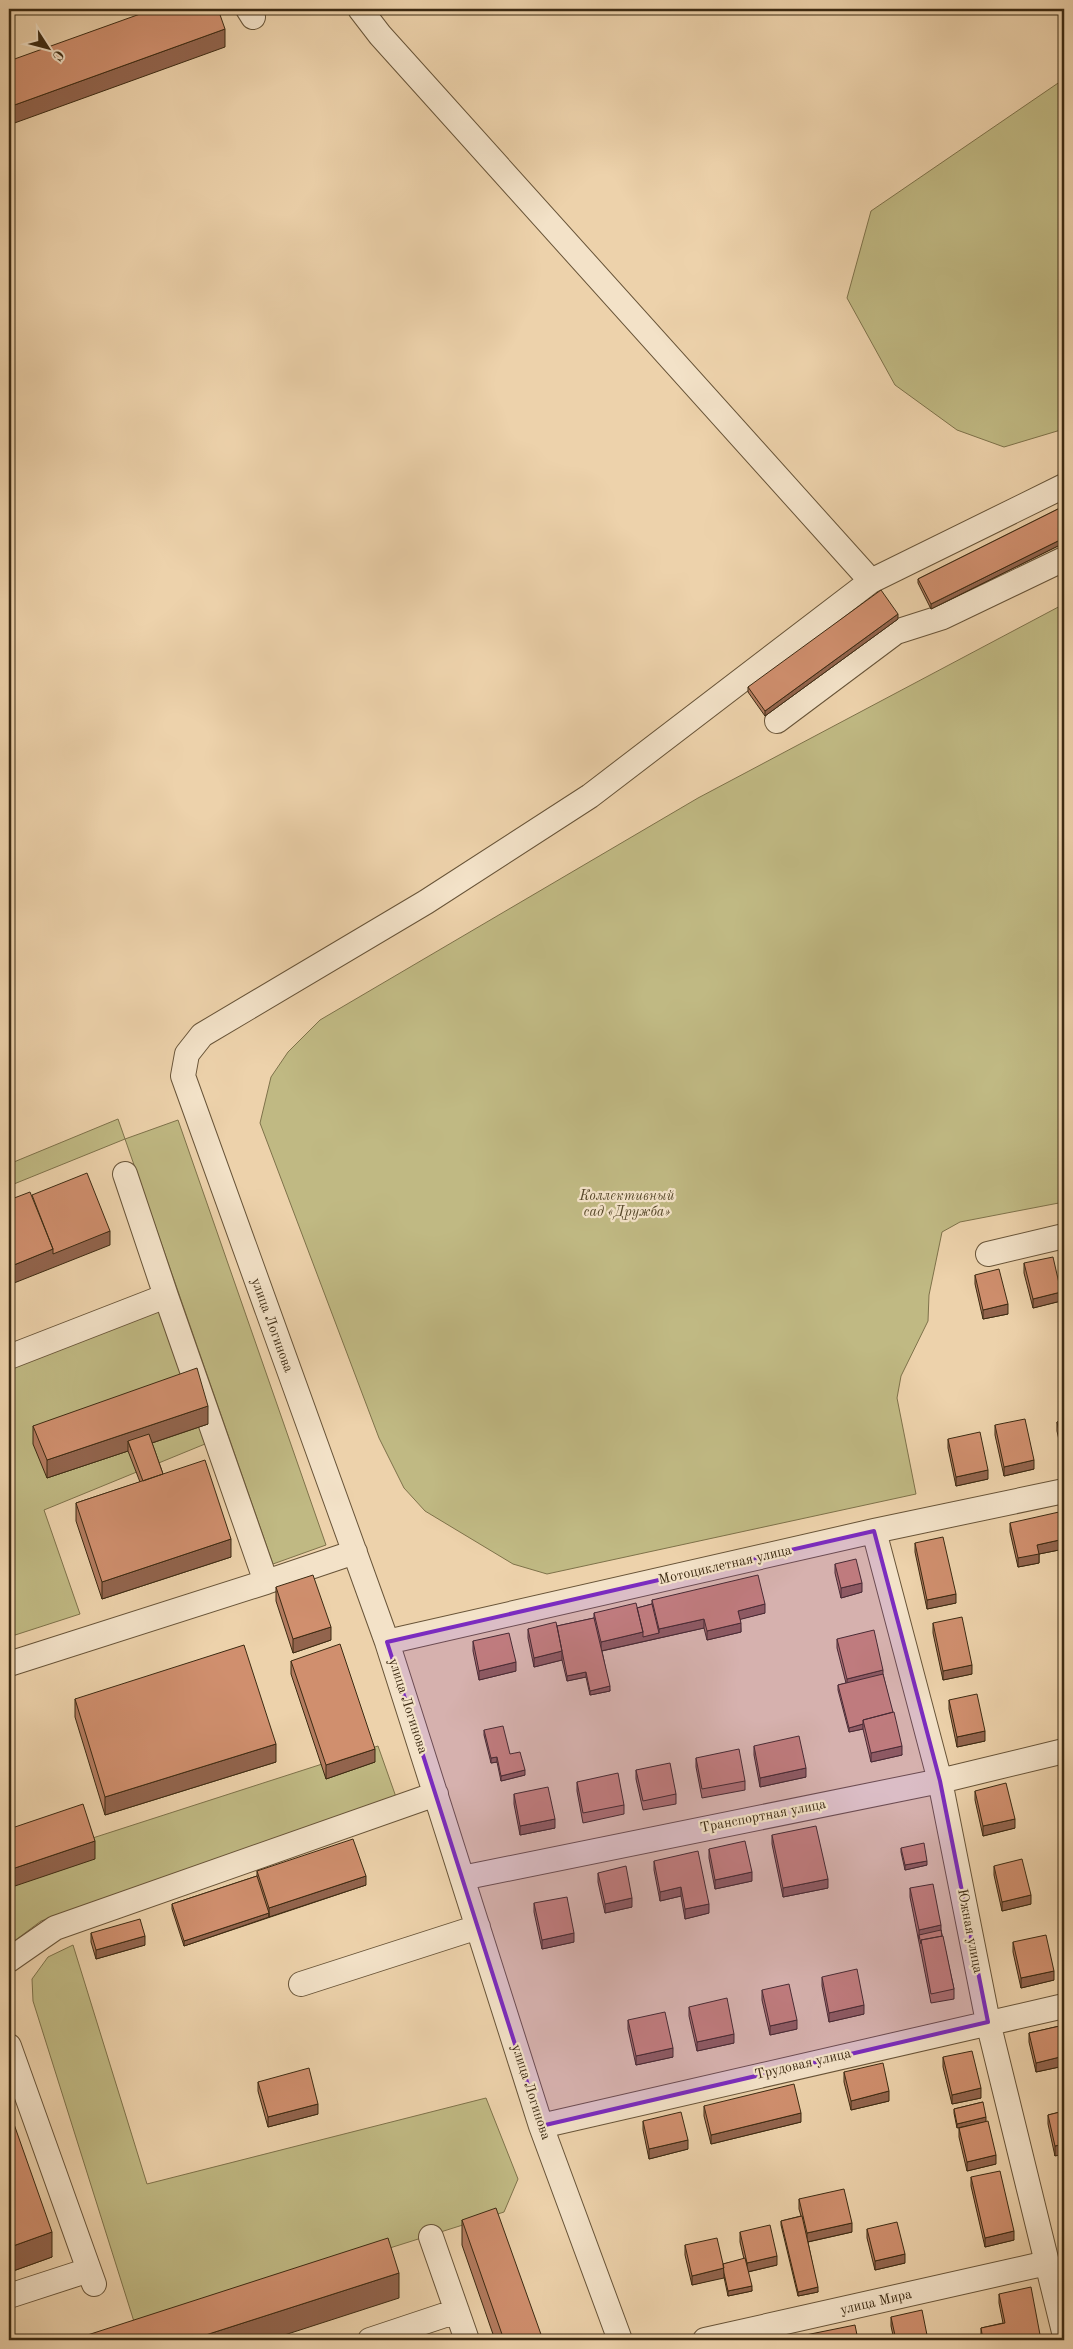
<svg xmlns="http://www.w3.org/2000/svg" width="1073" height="2349" font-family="'Old Standard TT',serif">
<rect width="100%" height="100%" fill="#edd2ab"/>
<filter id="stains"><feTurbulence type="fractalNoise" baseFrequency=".004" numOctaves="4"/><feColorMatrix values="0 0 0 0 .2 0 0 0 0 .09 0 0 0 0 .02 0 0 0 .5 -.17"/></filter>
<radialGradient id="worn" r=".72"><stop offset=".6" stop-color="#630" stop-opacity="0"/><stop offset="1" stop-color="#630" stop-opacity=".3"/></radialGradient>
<!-- green -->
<path fill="#c0b983" stroke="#7e724a" d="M 1064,79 L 1064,429 L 1004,447 L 957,430 L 895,385 L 847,298 L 871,211 Z
M 1064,604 L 1064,1202 L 960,1222 L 942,1232 L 929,1295 L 928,1321 L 901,1376 L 897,1398 L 916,1494 L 547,1574 L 513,1564 L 425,1511 L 404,1488 L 379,1438 L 260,1123 L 271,1077 L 288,1052 L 320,1020 L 698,798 Z
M 118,1119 L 125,1139 L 178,1120 L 326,1545 L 273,1564 L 125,1139 L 9,1186 L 9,1164 Z
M 157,1306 L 205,1444 L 44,1510 L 80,1614 L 9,1637 L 9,1366 Z
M 378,1746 L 396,1797 L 41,1921 L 9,1945 L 9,1865 Z
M 73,1945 L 147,2184 L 486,2098 L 518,2179 L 504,2212 L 136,2328 L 33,2001 L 32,1979 L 48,1957 Z"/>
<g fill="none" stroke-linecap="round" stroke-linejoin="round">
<!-- minor casing -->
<g stroke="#685438" stroke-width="26">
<path id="minor" d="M 248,9 L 253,17
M 360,9 L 380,35 L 871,581
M 777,721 L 896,632 L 943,617 L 1064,559
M 125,1174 L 166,1296 L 266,1582 L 355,1552
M 988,1254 L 1064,1236
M 9,1357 L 166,1296
M 874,1531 L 940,1781 L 988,2022 L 1064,2332
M 387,1642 L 874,1531 L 1064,1491
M 9,1664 L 266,1582
M 462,1878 L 940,1781 L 1064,1751
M 9,1960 L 55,1928 L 436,1794
M 301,1984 L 478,1927
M 9,2046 L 94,2284
M 541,2126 L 1064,2006
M 431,2237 L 467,2340
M 9,2296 L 89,2270
M 370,2340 L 457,2311
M 620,2340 L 541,2126 L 387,1642 L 183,1076 L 187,1054 L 202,1035 L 426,902 L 590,796 L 871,581 L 1064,486
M 705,2340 L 1047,2263"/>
</g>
<!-- minor -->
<use href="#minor" stroke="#f3e2c8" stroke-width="24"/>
</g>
<!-- wall -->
<path fill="#b37b5f" stroke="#3c2a12" d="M 1064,506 L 1064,543 L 931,609 L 918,583 L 918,579 Z
M 898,619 L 765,716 L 748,692 L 748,687 Z
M 1024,1263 L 1061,1301 L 1033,1308 L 1024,1273 Z
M 975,1275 L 1008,1314 L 983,1319 L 975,1284 Z
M 1064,1420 L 1064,1463 L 1057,1431 L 1057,1422 Z
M 208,1424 L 152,1443 L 163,1474 L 231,1557 L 102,1599 L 76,1521 L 76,1503 L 140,1482 L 128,1451 L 47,1478 L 33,1444 L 33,1426 Z
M 995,1425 L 1034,1469 L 1004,1476 L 995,1435 Z
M 948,1439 L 988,1479 L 956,1486 L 948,1448 Z
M 1010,1523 L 1064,1537 L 1064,1549 L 1039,1554 L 1039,1563 L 1018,1567 L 1010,1532 Z
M 915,1543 L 956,1603 L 927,1609 L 915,1552 Z
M 835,1564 L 862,1592 L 841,1598 L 835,1573 Z
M 276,1587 L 331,1640 L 293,1653 L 276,1601 Z
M 652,1600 L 765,1613 L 740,1619 L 741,1632 L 707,1640 L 704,1628 L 602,1651 L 610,1691 L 590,1695 L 586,1677 L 567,1681 L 562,1660 L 534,1667 L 528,1638 L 528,1629 L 557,1626 L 594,1618 L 594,1613 L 637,1608 L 652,1604 Z
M 933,1623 L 972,1674 L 943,1680 L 933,1633 Z
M 837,1639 L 883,1674 L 902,1755 L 871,1762 L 863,1729 L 849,1732 L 838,1690 L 838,1685 L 846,1683 L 837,1648 Z
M 473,1641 L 516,1671 L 479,1680 L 473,1651 Z
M 291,1661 L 375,1762 L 326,1779 L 291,1674 Z
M 1064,1676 L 1064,1706 L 1060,1686 L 1060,1677 Z
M 75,1699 L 276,1762 L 105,1815 L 75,1717 Z
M 949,1700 L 985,1741 L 957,1747 L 949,1709 Z
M 484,1730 L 525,1775 L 501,1781 L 497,1762 L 491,1763 L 484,1735 Z
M 754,1746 L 806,1777 L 760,1787 L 754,1755 Z
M 696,1758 L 745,1781 L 745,1790 L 702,1798 L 696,1767 Z
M 636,1770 L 676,1794 L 676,1804 L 643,1810 L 636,1779 Z
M 577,1782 L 624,1805 L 624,1814 L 583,1823 L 577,1791 Z
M 975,1791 L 1015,1828 L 983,1836 L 975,1800 Z
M 514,1794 L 555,1828 L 520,1835 L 514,1804 Z
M 772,1835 L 828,1888 L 783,1897 L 772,1844 Z
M 901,1848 L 927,1865 L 905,1870 L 901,1852 Z
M 709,1849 L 752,1881 L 715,1889 L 709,1858 Z
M 654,1861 L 709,1913 L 685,1919 L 681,1896 L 660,1901 L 654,1870 Z
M 994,1866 L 1031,1904 L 1002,1911 L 994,1875 Z
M 257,1871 L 366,1885 L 184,1946 L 172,1909 L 172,1904 L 257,1876 Z
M 598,1873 L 632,1907 L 605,1913 L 598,1882 Z
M 910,1888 L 941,1930 L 954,1989 L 954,1999 L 931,2003 L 910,1897 Z
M 534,1903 L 574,1942 L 542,1949 L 534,1912 Z
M 91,1933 L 145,1945 L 96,1959 L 91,1942 Z
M 1013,1942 L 1054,1980 L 1021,1988 L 1013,1952 Z
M 822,1977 L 864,2014 L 829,2022 L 822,1986 Z
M 762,1990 L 797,2029 L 770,2035 L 762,2000 Z
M 689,2007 L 734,2043 L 697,2051 L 689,2016 Z
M 628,2020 L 673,2057 L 636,2065 L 628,2029 Z
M 1064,2025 L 1064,2066 L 1036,2072 L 1029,2042 L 1029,2033 Z
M 943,2057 L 981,2098 L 952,2104 L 943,2067 Z
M 844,2072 L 889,2101 L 851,2110 L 844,2082 Z
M 258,2082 L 318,2114 L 268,2127 L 258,2091 Z
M 983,2102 L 957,2128 L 954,2113 L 954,2109 Z
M 704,2106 L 801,2122 L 711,2144 L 704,2116 Z
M 9,2110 L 52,2257 L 13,2271 L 9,2259 Z
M 1064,2111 L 1055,2156 L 1048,2124 L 1048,2115 Z
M 643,2121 L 688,2149 L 649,2159 L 643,2130 Z
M 959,2128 L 996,2164 L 967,2171 L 959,2137 Z
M 971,2177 L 1014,2240 L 985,2247 L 971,2186 Z
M 799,2199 L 852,2232 L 808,2242 L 818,2292 L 798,2296 L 781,2225 L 781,2221 L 801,2216 L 799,2209 Z
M 462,2220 L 543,2340 L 495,2340 L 462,2245 Z
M 867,2229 L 905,2263 L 875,2270 L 867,2238 Z
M 740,2232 L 777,2265 L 748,2272 L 752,2291 L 728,2296 L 724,2277 L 692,2285 L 685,2255 L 685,2245 L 723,2264 L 744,2259 L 740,2242 Z
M 999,2294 L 1041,2340 L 981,2340 L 981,2328 L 1003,2323 L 999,2303 Z
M 891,2317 L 928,2340 L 894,2340 L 891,2326 Z"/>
<!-- shaded-wall -->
<path fill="#92644d" stroke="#3c2a12" d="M 225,29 L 225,47 L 9,125 L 9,107 Z
M 1064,538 L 1064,543 L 931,609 L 931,604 Z
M 898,614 L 898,619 L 765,716 L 765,711 Z
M 110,1231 L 110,1245 L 9,1285 L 9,1267 L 53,1249 Z
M 1061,1292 L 1061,1301 L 1033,1308 L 1033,1299 Z
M 1008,1304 L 1008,1314 L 983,1319 L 983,1310 Z
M 208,1406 L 208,1424 L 131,1450 L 128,1441 L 128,1451 L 47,1478 L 47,1460 Z
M 1034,1460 L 1034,1469 L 1004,1476 L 1004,1467 Z
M 988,1470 L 988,1479 L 956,1486 L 956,1477 Z
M 231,1539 L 231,1557 L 102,1599 L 102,1582 Z
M 1064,1539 L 1064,1549 L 1039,1554 L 1039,1563 L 1018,1567 L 1018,1558 L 1037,1545 Z
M 862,1583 L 862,1592 L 841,1598 L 841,1588 Z
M 956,1594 L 956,1603 L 927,1609 L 927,1600 Z
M 765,1604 L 765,1613 L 738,1620 L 738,1611 Z
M 704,1619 L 704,1628 L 601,1651 L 601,1642 L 643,1632 L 659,1633 L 659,1629 Z
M 741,1623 L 741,1632 L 707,1640 L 707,1631 Z
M 331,1627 L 331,1640 L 293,1653 L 293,1639 Z
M 562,1651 L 562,1660 L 534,1667 L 534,1658 Z
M 516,1662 L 516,1671 L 479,1680 L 479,1671 Z
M 972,1665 L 972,1674 L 943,1680 L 943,1671 Z
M 883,1670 L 883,1679 L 847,1688 L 847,1679 Z
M 586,1672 L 586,1677 L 567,1681 L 567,1676 Z
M 610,1686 L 610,1691 L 590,1695 L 590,1691 Z
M 863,1724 L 863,1729 L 849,1732 L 849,1728 Z
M 985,1731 L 985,1741 L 957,1747 L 957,1737 Z
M 276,1744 L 276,1762 L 105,1815 L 105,1797 Z
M 902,1746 L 902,1755 L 871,1762 L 871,1753 Z
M 375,1749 L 375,1762 L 326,1779 L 326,1765 Z
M 497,1757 L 497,1762 L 491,1763 L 491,1758 Z
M 806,1768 L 806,1777 L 760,1787 L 760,1778 Z
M 525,1770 L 525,1775 L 501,1781 L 501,1776 Z
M 555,1819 L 555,1828 L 520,1835 L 520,1826 Z
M 1015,1819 L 1015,1828 L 983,1836 L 983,1826 Z
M 95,1841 L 95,1859 L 9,1888 L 9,1870 Z
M 927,1861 L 927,1865 L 905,1870 L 905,1865 Z
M 752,1872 L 752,1881 L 715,1889 L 715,1880 Z
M 366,1876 L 366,1885 L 269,1917 L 269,1908 Z
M 828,1879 L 828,1888 L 783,1897 L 783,1888 Z
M 681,1887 L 681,1896 L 660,1901 L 660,1892 Z
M 1031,1895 L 1031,1904 L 1002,1911 L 1002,1902 Z
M 632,1898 L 632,1907 L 605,1913 L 605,1904 Z
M 709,1904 L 709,1913 L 685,1919 L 685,1909 Z
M 269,1913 L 269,1917 L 184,1946 L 184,1941 Z
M 941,1925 L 941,1934 L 919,1935 L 919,1939 L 919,1930 Z
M 574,1933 L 574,1942 L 542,1949 L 542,1940 Z
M 145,1936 L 145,1945 L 96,1959 L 96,1950 Z
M 1054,1971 L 1054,1980 L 1021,1988 L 1021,1978 Z
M 864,2005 L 864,2014 L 829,2022 L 829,2013 Z
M 797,2020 L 797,2029 L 770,2035 L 770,2026 Z
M 734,2034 L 734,2043 L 697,2051 L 697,2042 Z
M 673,2048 L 673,2057 L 636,2065 L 636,2056 Z
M 1064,2056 L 1064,2066 L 1036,2072 L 1036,2063 Z
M 981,2088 L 981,2098 L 952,2104 L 952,2095 Z
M 889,2091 L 889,2101 L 851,2110 L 851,2101 Z
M 318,2104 L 318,2114 L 268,2127 L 268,2117 Z
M 801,2113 L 801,2122 L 711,2144 L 711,2135 Z
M 986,2117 L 986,2122 L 957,2128 L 957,2124 Z
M 688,2140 L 688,2149 L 649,2159 L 649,2149 Z
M 1064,2144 L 1064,2154 L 1055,2156 L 1055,2146 Z
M 996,2155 L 996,2164 L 967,2171 L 967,2162 Z
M 852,2223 L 852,2232 L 807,2242 L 807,2233 Z
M 1014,2231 L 1014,2240 L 985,2247 L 985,2238 Z
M 52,2232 L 52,2257 L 13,2271 L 13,2246 Z
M 905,2254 L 905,2263 L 875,2270 L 875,2261 Z
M 777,2256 L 777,2265 L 747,2272 L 747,2263 Z
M 724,2268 L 724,2278 L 692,2285 L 692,2276 Z
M 399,2273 L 399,2298 L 269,2340 L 190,2340 Z
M 752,2286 L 752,2291 L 728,2296 L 728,2291 Z
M 818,2287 L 818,2292 L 798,2296 L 798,2292 Z"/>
<!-- building -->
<path fill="#d08f6e" stroke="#3c2a12" d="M 154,9 L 218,9 L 225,29 L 9,107 L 9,61 Z
M 1064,506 L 1064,538 L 931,604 L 918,579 Z
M 881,590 L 898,614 L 765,711 L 748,687 Z
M 87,1173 L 110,1231 L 53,1254 L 53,1249 L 32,1195 Z
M 30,1192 L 53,1249 L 9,1267 L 9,1200 Z
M 1053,1257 L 1061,1292 L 1033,1299 L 1024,1263 Z
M 999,1269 L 1008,1304 L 983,1310 L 975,1275 Z
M 197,1368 L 208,1406 L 47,1460 L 33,1426 Z
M 1025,1419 L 1034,1460 L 1004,1467 L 995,1425 Z
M 1064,1420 L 1064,1454 L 1057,1422 Z
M 980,1432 L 988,1470 L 956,1477 L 948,1439 Z
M 149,1434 L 163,1474 L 143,1481 L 128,1441 Z
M 205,1460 L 231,1539 L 102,1582 L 76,1503 Z
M 1059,1512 L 1064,1539 L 1037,1545 L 1039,1554 L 1018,1558 L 1010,1523 Z
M 943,1537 L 956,1594 L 927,1600 L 915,1543 Z
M 856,1559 L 862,1583 L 841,1588 L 835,1564 Z
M 313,1575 L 331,1627 L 293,1639 L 276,1587 Z
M 758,1575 L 765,1604 L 738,1611 L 741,1623 L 707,1631 L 704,1619 L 659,1629 L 652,1600 Z
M 636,1603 L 643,1632 L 601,1642 L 594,1613 Z
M 652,1604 L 659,1633 L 643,1637 L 643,1632 L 637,1608 Z
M 962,1617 L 972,1665 L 943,1671 L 933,1623 Z
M 594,1618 L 610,1686 L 590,1691 L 586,1672 L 567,1676 L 557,1626 Z
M 556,1622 L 562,1651 L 534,1658 L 528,1629 Z
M 874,1630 L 883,1670 L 847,1679 L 837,1639 Z
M 509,1633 L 516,1662 L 479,1671 L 473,1641 Z
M 340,1644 L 375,1749 L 326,1765 L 291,1661 Z
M 244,1645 L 276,1744 L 105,1797 L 75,1699 Z
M 883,1674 L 893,1712 L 863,1720 L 863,1724 L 849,1728 L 838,1685 Z
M 1064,1676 L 1064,1696 L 1060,1677 Z
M 977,1694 L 985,1731 L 957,1737 L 949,1700 Z
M 894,1712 L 902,1746 L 871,1753 L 863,1720 Z
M 503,1726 L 510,1754 L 520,1752 L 525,1770 L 501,1776 L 497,1757 L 491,1758 L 484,1730 Z
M 799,1736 L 806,1768 L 760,1778 L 754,1746 Z
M 739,1749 L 745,1781 L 702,1789 L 696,1758 Z
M 670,1763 L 676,1794 L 643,1801 L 636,1770 Z
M 618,1773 L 624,1805 L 583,1813 L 577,1782 Z
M 1006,1783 L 1015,1819 L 983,1826 L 975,1791 Z
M 548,1787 L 555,1819 L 520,1826 L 514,1794 Z
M 83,1804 L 95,1841 L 9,1870 L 9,1829 Z
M 816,1826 L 828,1879 L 783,1888 L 772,1835 Z
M 353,1839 L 366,1876 L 269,1908 L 257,1871 Z
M 745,1841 L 752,1872 L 715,1880 L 709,1849 Z
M 924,1843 L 927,1861 L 905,1865 L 901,1848 Z
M 698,1851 L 709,1904 L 685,1909 L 681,1887 L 660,1892 L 654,1861 Z
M 1022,1859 L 1031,1895 L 1002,1902 L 994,1866 Z
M 626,1866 L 632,1898 L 605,1904 L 598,1873 Z
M 257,1876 L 269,1913 L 184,1941 L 172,1904 Z
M 933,1884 L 941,1925 L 919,1930 L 910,1888 Z
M 567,1897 L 574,1933 L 542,1940 L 534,1903 Z
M 140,1919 L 145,1936 L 96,1950 L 91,1933 Z
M 941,1930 L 942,1936 L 921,1940 L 921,1944 L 919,1935 Z
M 1046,1935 L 1054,1971 L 1021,1978 L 1013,1942 Z
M 943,1936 L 954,1989 L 931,1994 L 921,1940 Z
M 857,1969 L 864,2005 L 829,2013 L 822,1977 Z
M 789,1984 L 797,2020 L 770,2026 L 762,1990 Z
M 727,1998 L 734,2034 L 697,2042 L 689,2007 Z
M 665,2012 L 673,2048 L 636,2056 L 628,2020 Z
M 1064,2025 L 1064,2056 L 1036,2063 L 1029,2033 Z
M 972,2051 L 981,2088 L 952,2095 L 943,2057 Z
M 883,2063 L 889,2091 L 851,2101 L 844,2072 Z
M 309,2068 L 318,2104 L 268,2117 L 258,2082 Z
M 794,2084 L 801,2113 L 711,2135 L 704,2106 Z
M 983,2102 L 986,2117 L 957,2124 L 954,2109 Z
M 9,2110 L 52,2232 L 13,2246 L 9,2233 Z
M 1064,2111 L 1064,2144 L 1055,2146 L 1048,2115 Z
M 681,2112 L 688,2140 L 649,2149 L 643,2121 Z
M 988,2121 L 996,2155 L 967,2162 L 959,2128 Z
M 1000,2171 L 1014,2231 L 985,2238 L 971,2177 Z
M 844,2189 L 852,2223 L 807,2233 L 799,2199 Z
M 496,2208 L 543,2340 L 504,2340 L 462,2220 Z
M 802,2216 L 818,2287 L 798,2292 L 781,2221 Z
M 897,2222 L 905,2254 L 875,2261 L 867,2229 Z
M 770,2225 L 777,2256 L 747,2263 L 740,2232 Z
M 388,2238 L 399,2273 L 190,2340 L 72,2340 Z
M 717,2238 L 724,2268 L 692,2276 L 685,2245 Z
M 745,2258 L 752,2286 L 728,2291 L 724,2273 L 723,2264 Z
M 1031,2287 L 1041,2340 L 983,2340 L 981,2328 L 1005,2323 L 999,2294 Z
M 922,2310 L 928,2340 L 896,2340 L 891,2317 Z
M 855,2325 L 858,2340 L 781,2340 Z"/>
<!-- marked area -->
<path fill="#7b2cbf" fill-opacity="0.2" stroke="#7b2cbf" stroke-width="4" stroke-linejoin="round" d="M 874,1531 L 940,1781 L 988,2022 L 541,2126 L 387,1642 Z"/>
<g text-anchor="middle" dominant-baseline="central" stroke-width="4.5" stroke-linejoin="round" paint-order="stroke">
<!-- park labels -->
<g font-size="14" font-style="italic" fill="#564729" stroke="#f3e2c8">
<text x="627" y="1196">Коллективный<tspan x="627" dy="16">сад «Дружба»</tspan></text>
</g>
<!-- street labels -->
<g font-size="14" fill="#3c2a12" stroke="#f3e2c8">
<text transform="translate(272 1325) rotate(70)">улица Логинова</text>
<text transform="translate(725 1565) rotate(-13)">Мотоциклетная улица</text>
<text transform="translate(408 1706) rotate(72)">улица Логинова</text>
<text transform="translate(763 1816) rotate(-11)">Транспортная улица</text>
<text transform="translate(970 1931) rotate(79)">Южная улица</text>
<text transform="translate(803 2064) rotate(-13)">Трудовая улица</text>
<text transform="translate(531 2092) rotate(72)">улица Логинова</text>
<text transform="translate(876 2302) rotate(-13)">улица Мира</text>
</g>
</g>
<!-- margin -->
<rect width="1073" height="2349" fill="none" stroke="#edd2ab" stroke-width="30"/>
<rect x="10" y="10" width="1053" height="2329" fill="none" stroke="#3c2a12" stroke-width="2.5"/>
<rect x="15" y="15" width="1043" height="2319" fill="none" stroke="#3c2a12"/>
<!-- north arrow -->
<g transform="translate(48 48) rotate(126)" stroke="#f3e2c8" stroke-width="4" paint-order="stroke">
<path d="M0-4L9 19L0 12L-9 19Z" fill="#3c2a12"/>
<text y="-8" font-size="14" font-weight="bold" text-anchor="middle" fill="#3c2a12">С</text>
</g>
<rect width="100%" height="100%" filter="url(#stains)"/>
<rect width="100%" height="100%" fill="url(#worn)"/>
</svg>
